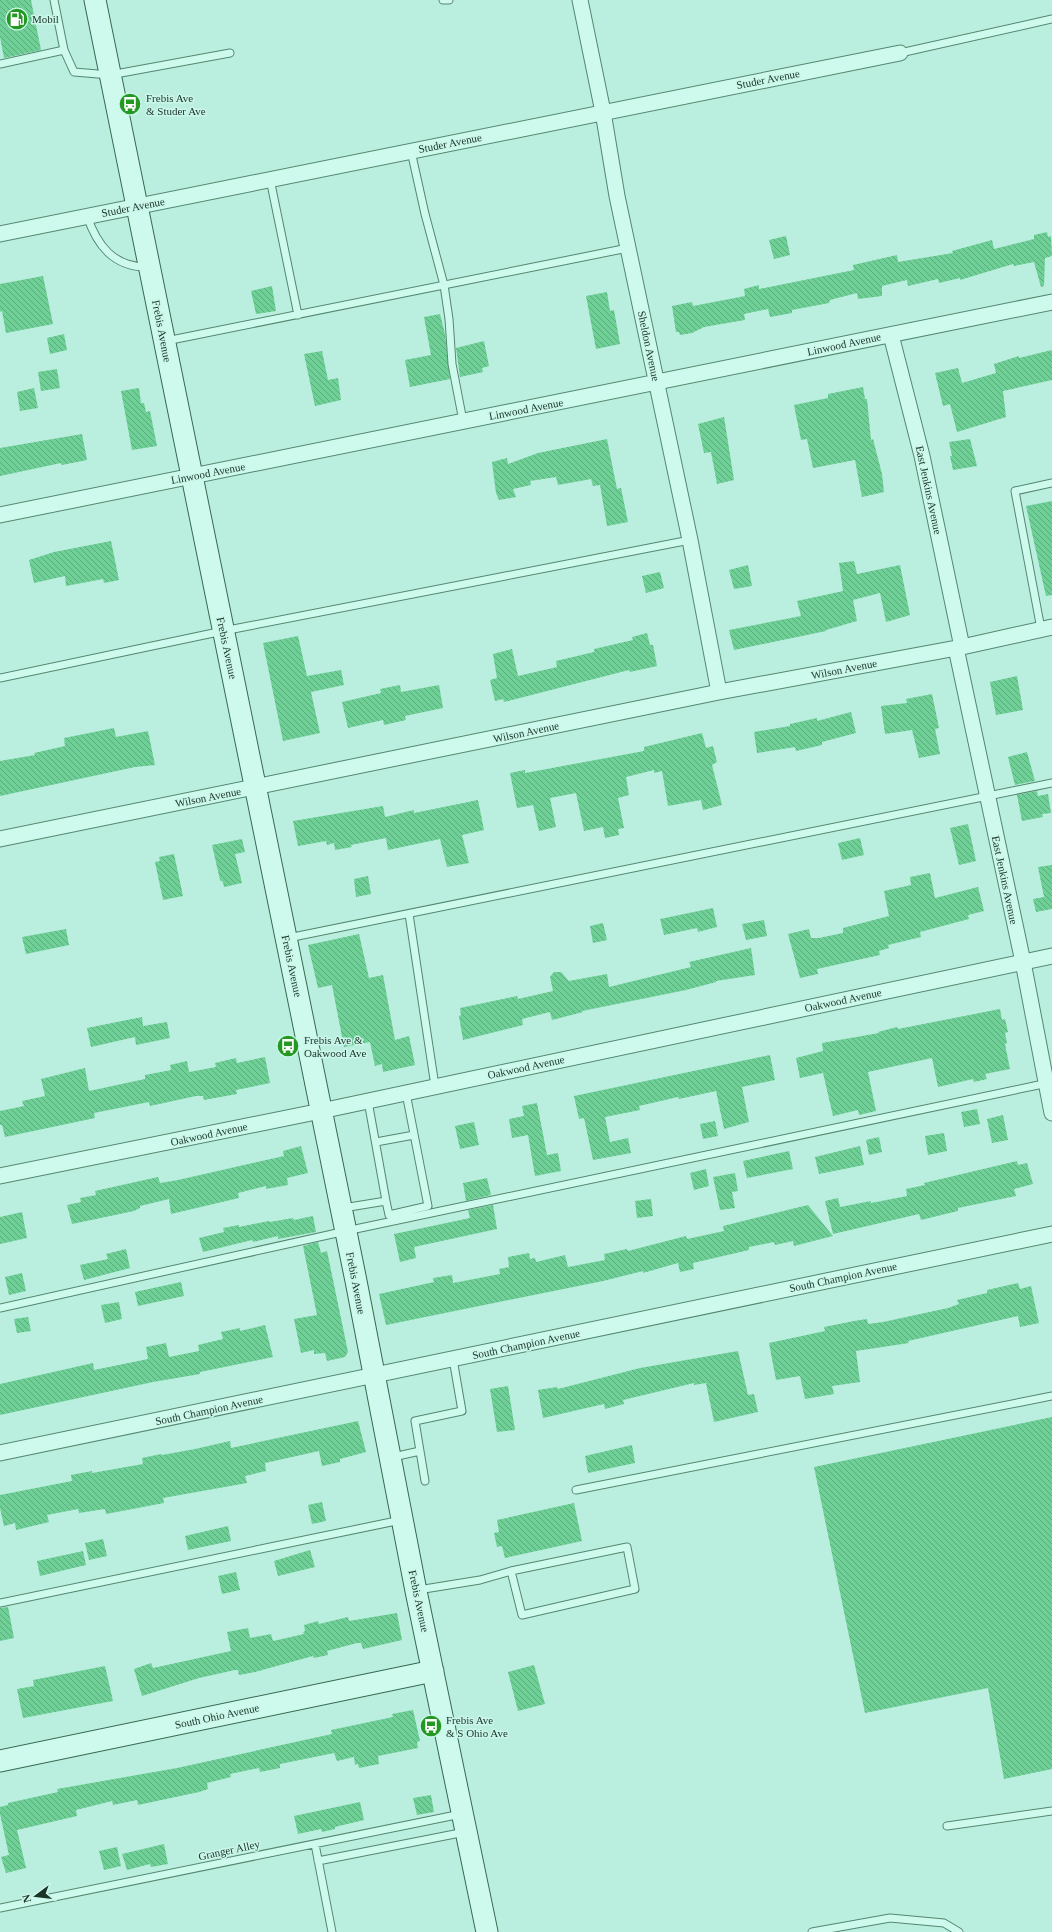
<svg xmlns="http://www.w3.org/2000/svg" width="1052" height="1932" font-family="'Times New Roman',serif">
<defs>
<pattern id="building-back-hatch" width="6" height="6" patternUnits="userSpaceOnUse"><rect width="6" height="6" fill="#6ed096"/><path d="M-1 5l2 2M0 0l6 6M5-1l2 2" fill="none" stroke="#5aaa7a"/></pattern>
</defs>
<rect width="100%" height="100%" fill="#baefdf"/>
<!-- building -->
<path fill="url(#building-back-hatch)" d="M 0,0 L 31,0 L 41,50 L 4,58 L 0,37 Z
M 1047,232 L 1048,237 L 1051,236 L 1052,256 L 1045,258 L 1044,286 L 1041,287 L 1034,262 L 1014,266 L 1013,264 L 960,280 L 960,278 L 939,283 L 938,279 L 908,286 L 907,280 L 882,286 L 882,296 L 858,299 L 857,293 L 830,300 L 829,303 L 792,310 L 792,313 L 770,317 L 768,309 L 744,314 L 745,320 L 704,327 L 692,333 L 680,335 L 679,332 L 676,332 L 672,306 L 692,302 L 693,306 L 745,296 L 744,289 L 759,285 L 759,289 L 854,270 L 853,265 L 897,255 L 898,262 L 953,253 L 952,251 L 992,240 L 994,249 L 1034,239 L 1034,235 Z
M 786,236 L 790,255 L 774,259 L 769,240 Z
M 43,276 L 53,324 L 6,333 L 2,311 L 0,312 L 0,284 Z
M 272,286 L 276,311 L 256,314 L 251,291 Z
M 607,292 L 610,311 L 614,310 L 620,344 L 596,349 L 586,296 Z
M 440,314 L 445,334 L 450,379 L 410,387 L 405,360 L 431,355 L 424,317 Z
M 64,334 L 67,350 L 50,354 L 47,338 Z
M 484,341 L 489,366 L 482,368 L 483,372 L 460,377 L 456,348 Z
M 1052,350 L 1052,380 L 1003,391 L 1006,417 L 957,432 L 950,404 L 943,406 L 935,373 L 958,368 L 962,383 L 996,373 L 994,364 L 1019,356 L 1019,358 Z
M 322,351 L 328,380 L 338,378 L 341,400 L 315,406 L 304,354 Z
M 57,369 L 60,388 L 41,391 L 38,372 Z
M 863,387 L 865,399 L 867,399 L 871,440 L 873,439 L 882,474 L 884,492 L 862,497 L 855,460 L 813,468 L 807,439 L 801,440 L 794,405 L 828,398 L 828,394 Z
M 34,388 L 38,408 L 20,411 L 17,392 Z
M 139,388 L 141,403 L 144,403 L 146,412 L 150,411 L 157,446 L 132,450 L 121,391 Z
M 724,417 L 734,480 L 717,484 L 711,452 L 704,453 L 698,424 Z
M 82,434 L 87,460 L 62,465 L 61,463 L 0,476 L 0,448 Z
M 607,439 L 617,489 L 621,488 L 628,522 L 607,526 L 600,485 L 593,486 L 591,479 L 558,485 L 556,477 L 530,481 L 531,485 L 513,489 L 516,497 L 499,500 L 496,493 L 492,462 L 507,458 L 508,464 L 538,453 Z
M 970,439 L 977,466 L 953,470 L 950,456 L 952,456 L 949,442 Z
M 1052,501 L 1052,595 L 1046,596 L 1026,506 Z
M 111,541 L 119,580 L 104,583 L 103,579 L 66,586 L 65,576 L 34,583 L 29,560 L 54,552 Z
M 854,561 L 857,574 L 900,565 L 910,615 L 886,622 L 880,593 L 853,600 L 857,621 L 826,630 L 826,631 L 734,650 L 729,630 L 801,616 L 797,601 L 843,591 L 839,563 Z
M 748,565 L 752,586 L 734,589 L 729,570 Z
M 660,572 L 664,588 L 646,593 L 642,576 Z
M 647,633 L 650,645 L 653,645 L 657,666 L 630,672 L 629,670 L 504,702 L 503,699 L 495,701 L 490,680 L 497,678 L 493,654 L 512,649 L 518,676 L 557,667 L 556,661 L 594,652 L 594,649 L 633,640 L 632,637 Z
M 298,636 L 307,676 L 341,670 L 344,685 L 311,692 L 320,733 L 283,741 L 263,643 Z
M 1017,676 L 1023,710 L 996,715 L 990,682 Z
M 400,685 L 401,692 L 439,685 L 443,708 L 405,716 L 406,720 L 384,725 L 383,720 L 348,728 L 342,702 L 381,693 L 380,689 Z
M 932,694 L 939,728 L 935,729 L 940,754 L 919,758 L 912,730 L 885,734 L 881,706 L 907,703 L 906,699 Z
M 851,712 L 856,733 L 822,742 L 822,745 L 796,751 L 795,747 L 757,753 L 754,732 L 790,726 L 790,724 L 817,718 L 817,721 Z
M 114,728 L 116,737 L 148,731 L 155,765 L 135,767 L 0,796 L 0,761 L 35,755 L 34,753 L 65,746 L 64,738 Z
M 702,733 L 706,748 L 713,746 L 717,762 L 712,765 L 722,805 L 703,810 L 701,800 L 668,806 L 662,771 L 654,773 L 654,770 L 626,777 L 629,795 L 618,798 L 624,828 L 618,829 L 619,835 L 605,838 L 603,827 L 584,831 L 576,793 L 550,798 L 556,827 L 539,831 L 533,805 L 517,808 L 510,773 L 525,770 L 525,773 L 644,751 L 644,747 Z
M 1027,752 L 1035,781 L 1015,785 L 1008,757 Z
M 1037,791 L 1038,796 L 1048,794 L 1051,813 L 1042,814 L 1043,817 L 1022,821 L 1017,795 Z
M 478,800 L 484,830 L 462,835 L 469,863 L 447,867 L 440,839 L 388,850 L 386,838 L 351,845 L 352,847 L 335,850 L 334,843 L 327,845 L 326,841 L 298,846 L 293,821 L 383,806 L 385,817 L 414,810 L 414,813 Z
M 968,824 L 976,861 L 959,865 L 950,828 Z
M 860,838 L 864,855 L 842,860 L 838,843 Z
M 242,839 L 245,852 L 235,854 L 242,883 L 224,887 L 223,882 L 220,880 L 212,845 Z
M 174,854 L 183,896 L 163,900 L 155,862 L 160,861 L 159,857 Z
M 1052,865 L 1052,909 L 1036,912 L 1033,899 L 1044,897 L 1038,867 Z
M 930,873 L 935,898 L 978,887 L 984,911 L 968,915 L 969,919 L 920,932 L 921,937 L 888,945 L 889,948 L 879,951 L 880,955 L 817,969 L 818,974 L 800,978 L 788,934 L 809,929 L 811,938 L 819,938 L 843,933 L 843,928 L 889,916 L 884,891 L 911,885 L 910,877 Z
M 368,876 L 371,894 L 356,897 L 354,879 Z
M 713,908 L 717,927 L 698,932 L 697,928 L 664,935 L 660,919 Z
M 764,920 L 767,936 L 746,940 L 742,924 Z
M 603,923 L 607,940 L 593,943 L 590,926 Z
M 66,929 L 69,945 L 26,954 L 22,937 Z
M 359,934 L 369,978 L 383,975 L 395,1040 L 409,1036 L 415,1065 L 383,1072 L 382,1064 L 375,1066 L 370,1042 L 344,1047 L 332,985 L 318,988 L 308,945 Z
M 751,948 L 755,975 L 716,981 L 716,982 L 686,990 L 582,1011 L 583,1012 L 552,1020 L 550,1012 L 522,1019 L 523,1025 L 463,1040 L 459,1016 L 461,1015 L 460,1008 L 517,996 L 518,999 L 553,991 L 550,977 L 554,972 L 561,972 L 569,981 L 607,974 L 609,987 L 691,967 L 689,962 Z
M 1000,1009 L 1002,1020 L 1005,1019 L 1008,1032 L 1005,1033 L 1007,1043 L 1005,1044 L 1010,1069 L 985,1074 L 987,1079 L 974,1082 L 973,1079 L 938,1087 L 932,1058 L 868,1072 L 876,1111 L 859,1115 L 858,1110 L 833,1116 L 823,1073 L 800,1078 L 796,1058 L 823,1051 L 822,1043 L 879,1033 L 878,1032 L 897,1027 L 898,1029 Z
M 142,1017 L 143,1026 L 167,1022 L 170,1038 L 136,1045 L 135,1037 L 91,1047 L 87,1028 Z
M 770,1055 L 775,1080 L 742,1087 L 749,1122 L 724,1129 L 716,1091 L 679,1099 L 678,1097 L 639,1106 L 640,1110 L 605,1117 L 610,1142 L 628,1138 L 631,1153 L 593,1160 L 584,1118 L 579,1119 L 574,1096 Z
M 265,1057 L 270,1083 L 236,1090 L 237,1094 L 204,1100 L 203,1096 L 196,1096 L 150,1106 L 149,1102 L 94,1113 L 95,1118 L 5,1137 L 2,1125 L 0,1125 L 0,1111 L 24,1106 L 22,1101 L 45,1096 L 41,1079 L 85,1068 L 89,1091 L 145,1079 L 145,1075 L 171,1070 L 170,1065 L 187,1061 L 189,1072 L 216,1067 L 215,1063 L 236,1058 L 237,1063 Z
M 537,1103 L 547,1155 L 558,1153 L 561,1171 L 535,1176 L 528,1135 L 512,1138 L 509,1119 L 524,1116 L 522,1106 Z
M 977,1109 L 980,1124 L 964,1127 L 961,1112 Z
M 1003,1115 L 1008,1140 L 992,1143 L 987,1119 Z
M 715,1121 L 718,1136 L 703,1139 L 700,1124 Z
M 474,1122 L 479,1145 L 460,1149 L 455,1126 Z
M 944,1133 L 947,1151 L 928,1155 L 925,1136 Z
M 879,1137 L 882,1152 L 869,1155 L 866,1140 Z
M 301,1146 L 308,1173 L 287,1178 L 288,1185 L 266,1189 L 266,1186 L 238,1193 L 239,1198 L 171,1214 L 169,1199 L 140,1206 L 140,1208 L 134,1211 L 72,1224 L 67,1205 L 81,1202 L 80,1198 L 96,1195 L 95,1191 L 158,1177 L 160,1183 L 178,1180 L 284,1156 L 283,1151 Z
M 860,1146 L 864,1165 L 819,1174 L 815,1157 Z
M 789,1151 L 793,1169 L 747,1178 L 743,1161 Z
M 1017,1161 L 1018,1165 L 1027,1163 L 1033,1184 L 1014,1189 L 1016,1196 L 958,1208 L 958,1211 L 921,1220 L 919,1214 L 833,1234 L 825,1201 L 838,1198 L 840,1207 L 871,1201 L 871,1203 L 907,1196 L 906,1189 L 925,1185 L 924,1183 Z
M 706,1169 L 709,1186 L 694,1190 L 690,1173 Z
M 735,1173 L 738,1191 L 732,1192 L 735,1208 L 720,1210 L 713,1177 Z
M 487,1178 L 491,1195 L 466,1201 L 463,1183 Z
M 651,1199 L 653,1216 L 637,1218 L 635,1201 Z
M 493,1205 L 497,1229 L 414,1247 L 416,1258 L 400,1262 L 394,1234 L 470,1218 L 468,1210 Z
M 808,1205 L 833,1236 L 794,1246 L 793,1241 L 775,1245 L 774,1242 L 749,1247 L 749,1250 L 693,1263 L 694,1269 L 680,1272 L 678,1263 L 643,1273 L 643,1271 L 603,1281 L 386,1325 L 379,1294 L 434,1282 L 433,1278 L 452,1275 L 453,1283 L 500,1274 L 499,1269 L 509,1267 L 508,1257 L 529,1253 L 530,1259 L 535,1258 L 536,1262 L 565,1255 L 568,1267 L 605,1260 L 604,1254 L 627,1249 L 628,1251 L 686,1236 L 687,1239 L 724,1231 L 723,1226 Z
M 22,1212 L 27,1238 L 0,1244 L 0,1217 Z
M 313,1216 L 316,1232 L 278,1239 L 278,1236 L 253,1242 L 252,1240 L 203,1252 L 199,1238 L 224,1232 L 223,1228 L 239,1225 L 239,1227 L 269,1221 L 270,1222 L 293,1218 L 294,1220 Z
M 318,1242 L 321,1253 L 327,1251 L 348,1352 L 345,1357 L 327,1361 L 325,1353 L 314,1354 L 314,1350 L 301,1353 L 294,1319 L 317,1315 L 303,1246 Z
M 126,1249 L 130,1268 L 84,1280 L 80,1265 L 108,1259 L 106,1254 Z
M 22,1273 L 26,1291 L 9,1295 L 5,1277 Z
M 181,1282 L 184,1296 L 138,1306 L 135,1292 Z
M 1018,1283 L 1020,1289 L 1031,1286 L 1039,1323 L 1020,1327 L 1018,1316 L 908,1341 L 909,1343 L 856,1351 L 860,1382 L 832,1386 L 834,1394 L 805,1399 L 800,1376 L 776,1380 L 769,1343 L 825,1331 L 824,1327 L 854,1321 L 867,1319 L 868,1324 L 883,1322 L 948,1308 L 959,1304 L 957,1300 L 987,1293 L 987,1290 Z
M 119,1302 L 122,1319 L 105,1323 L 101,1305 Z
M 28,1317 L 31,1331 L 17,1333 L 14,1319 Z
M 265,1325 L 273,1357 L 200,1372 L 200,1374 L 153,1382 L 0,1415 L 0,1384 L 93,1363 L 94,1370 L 148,1359 L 146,1347 L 166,1343 L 169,1357 L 199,1351 L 198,1345 L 223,1339 L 221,1332 L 240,1328 L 240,1331 Z
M 738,1351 L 748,1395 L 754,1394 L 758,1412 L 714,1422 L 706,1383 L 694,1385 L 694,1383 L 623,1400 L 624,1404 L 605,1409 L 604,1404 L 543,1418 L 538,1390 L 557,1387 L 558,1389 L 640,1368 Z
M 508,1386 L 515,1430 L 497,1432 L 490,1389 Z
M 1052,1417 L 1052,1769 L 1004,1779 L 988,1688 L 865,1713 L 814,1467 Z
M 358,1421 L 366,1452 L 340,1459 L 340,1462 L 322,1466 L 319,1451 L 265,1463 L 266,1471 L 245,1476 L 247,1483 L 163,1498 L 164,1503 L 106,1514 L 105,1509 L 79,1513 L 78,1509 L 47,1515 L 49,1522 L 16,1530 L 15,1523 L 4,1526 L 0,1508 L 0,1495 L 72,1481 L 71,1475 L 92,1471 L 92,1473 L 143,1464 L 142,1458 L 161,1454 L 162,1455 L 195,1449 L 230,1441 L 231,1448 Z
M 632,1445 L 635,1463 L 588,1473 L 585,1456 Z
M 322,1502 L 326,1521 L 312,1524 L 308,1505 Z
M 574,1503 L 582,1541 L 505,1558 L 502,1546 L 497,1547 L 494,1533 L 499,1532 L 497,1520 Z
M 228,1526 L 231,1541 L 188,1550 L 185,1536 Z
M 103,1539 L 107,1556 L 89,1560 L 85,1543 Z
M 310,1550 L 315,1567 L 278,1576 L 274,1561 Z
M 83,1551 L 86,1565 L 40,1576 L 37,1561 Z
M 236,1572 L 240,1590 L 222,1594 L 218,1576 Z
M 8,1607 L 14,1638 L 0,1641 L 0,1608 Z
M 397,1613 L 402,1640 L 363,1649 L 361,1643 L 357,1643 L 327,1651 L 328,1655 L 314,1658 L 313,1656 L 255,1672 L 239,1675 L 238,1670 L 235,1670 L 199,1678 L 142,1696 L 134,1669 L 151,1663 L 153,1668 L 231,1651 L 227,1632 L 248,1628 L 250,1638 L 271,1634 L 273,1641 L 304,1634 L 303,1632 L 305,1631 L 304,1625 L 318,1621 L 319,1624 L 348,1617 L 349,1621 Z
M 534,1665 L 545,1704 L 518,1711 L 508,1672 Z
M 105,1666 L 113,1701 L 23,1718 L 17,1689 L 34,1686 L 33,1680 Z
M 413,1710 L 420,1741 L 417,1742 L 418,1748 L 378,1756 L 379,1764 L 359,1768 L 358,1764 L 355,1765 L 354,1757 L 337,1761 L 334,1753 L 280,1764 L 280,1768 L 260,1772 L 259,1768 L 230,1774 L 231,1777 L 207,1783 L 208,1789 L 199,1792 L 138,1805 L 137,1800 L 113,1805 L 112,1801 L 76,1810 L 77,1816 L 17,1830 L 26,1868 L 6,1873 L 1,1857 L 9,1855 L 0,1814 L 0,1807 L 8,1805 L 8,1803 L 58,1792 L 57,1789 L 177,1768 L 332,1734 L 331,1730 L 393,1717 L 392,1714 Z
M 431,1795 L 434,1812 L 417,1815 L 413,1798 Z
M 360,1802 L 364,1820 L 335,1827 L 335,1829 L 322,1832 L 321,1829 L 298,1834 L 294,1816 Z
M 164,1844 L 168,1864 L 151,1867 L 150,1864 L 127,1870 L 122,1854 Z
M 117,1847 L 121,1866 L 104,1870 L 99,1851 Z"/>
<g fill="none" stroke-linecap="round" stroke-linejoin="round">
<!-- lane casing -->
<g stroke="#54876f" stroke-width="9">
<path id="lane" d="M 443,0 L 449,0
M 64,50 L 74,72 L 110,75 L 230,53
M 900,53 L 1052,19
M 0,64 L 64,50 L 54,0
M 411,151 L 425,214 L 444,285 L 449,319 L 452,364 L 463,421
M 270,179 L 298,315
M 87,216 C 97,245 113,267 147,267
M 166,341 L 628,248
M 1041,629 L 1015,491 L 1052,483
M 0,678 L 223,631 L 690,540
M 409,914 L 435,1086
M 288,938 L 1052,783
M 368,1101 L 386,1201
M 376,1142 L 414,1135
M 343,1208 L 386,1201 L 389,1215 L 428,1206 L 406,1093
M 0,1308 L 346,1231 L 1048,1083
M 420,1451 L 415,1421 L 462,1411 L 453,1359
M 393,1457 L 420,1451 L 425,1481
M 576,1490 L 1052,1396
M 418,1590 L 480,1580 L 511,1571 L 522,1615 L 635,1589 L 627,1547 L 511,1571
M 0,1603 L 401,1520
M 947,1826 L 1052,1811
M 315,1844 L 332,1932
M 318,1861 L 465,1832
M 0,1908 L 461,1814
M 812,1932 L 890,1918 L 944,1923 L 959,1932"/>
</g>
<!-- street casing -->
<g stroke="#54876f" stroke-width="17">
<path id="street" d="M 580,0 L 603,112 L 617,196 L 690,540 L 719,692
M 0,234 L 900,53
M 891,335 L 922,456 L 962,647
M 0,515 L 1052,302
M 956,648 L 1023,962 L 1052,1113
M 0,839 L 719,692 L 962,647 L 1052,627
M 0,1176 L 321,1111 L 1052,956
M 0,1453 L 1052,1234"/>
</g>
<!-- secondary casing -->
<g stroke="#386850" stroke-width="23">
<path id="secondary" d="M 95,0 L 356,1281 L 416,1591 L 487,1932
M 0,1761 L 433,1671"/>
</g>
<!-- lane -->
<use href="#lane" stroke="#cdfaed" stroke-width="7"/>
<!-- street -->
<use href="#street" stroke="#cdfaed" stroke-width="15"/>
<!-- secondary -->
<use href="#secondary" stroke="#cdfaed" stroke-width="21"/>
</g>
<!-- icons -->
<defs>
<g id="fuel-disc" transform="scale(1.15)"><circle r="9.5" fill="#239822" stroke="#caf7ea"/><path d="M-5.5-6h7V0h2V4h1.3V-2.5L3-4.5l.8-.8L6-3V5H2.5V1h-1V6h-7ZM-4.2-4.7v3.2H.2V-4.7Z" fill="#fff"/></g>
<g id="bus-disc" transform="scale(1.15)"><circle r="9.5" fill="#239822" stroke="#caf7ea"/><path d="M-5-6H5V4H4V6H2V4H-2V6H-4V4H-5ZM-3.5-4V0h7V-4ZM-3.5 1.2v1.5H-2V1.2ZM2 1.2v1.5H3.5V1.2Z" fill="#fff"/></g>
</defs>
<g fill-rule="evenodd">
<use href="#fuel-disc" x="17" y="19"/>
<use href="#bus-disc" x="130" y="104"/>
<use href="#bus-disc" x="288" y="1046"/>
<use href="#bus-disc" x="431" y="1726"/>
</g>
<g text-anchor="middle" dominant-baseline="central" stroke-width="3" stroke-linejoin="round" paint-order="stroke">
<!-- poi labels -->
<g font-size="11" fill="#1a3527" stroke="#caf7ea" text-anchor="start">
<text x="32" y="19">Mobil</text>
<text x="146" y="98">Frebis Ave<tspan x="146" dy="13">&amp; Studer Ave</tspan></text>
<text x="304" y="1040">Frebis Ave &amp;<tspan x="304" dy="13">Oakwood Ave</tspan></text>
<text x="446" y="1720">Frebis Ave<tspan x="446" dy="13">&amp; S Ohio Ave</tspan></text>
</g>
<!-- street labels -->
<g font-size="11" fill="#1a3527" stroke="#caf7ea">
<text transform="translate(768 79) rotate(-11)">Studer Avenue</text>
<text transform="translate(450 143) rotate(-11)">Studer Avenue</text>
<text transform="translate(133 207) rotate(-11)">Studer Avenue</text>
<text transform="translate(162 331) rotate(79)">Frebis Avenue</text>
<text transform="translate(844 344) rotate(-12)">Linwood Avenue</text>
<text transform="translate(649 346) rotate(78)">Sheldon Avenue</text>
<text transform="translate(526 409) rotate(-11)">Linwood Avenue</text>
<text transform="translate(208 473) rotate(-11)">Linwood Avenue</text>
<text transform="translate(929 490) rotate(78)">East Jenkins Avenue</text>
<text transform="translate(227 648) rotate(78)">Frebis Avenue</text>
<text transform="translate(844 669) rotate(-11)">Wilson Avenue</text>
<text transform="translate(526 732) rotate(-12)">Wilson Avenue</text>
<text transform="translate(208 797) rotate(-11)">Wilson Avenue</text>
<text transform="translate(1005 880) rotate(78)">East Jenkins Avenue</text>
<text transform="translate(292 966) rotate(78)">Frebis Avenue</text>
<text transform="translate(843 1000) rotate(-12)">Oakwood Avenue</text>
<text transform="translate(526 1067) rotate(-12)">Oakwood Avenue</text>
<text transform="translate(209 1134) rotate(-12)">Oakwood Avenue</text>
<text transform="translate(843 1277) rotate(-12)">South Champion Avenue</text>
<text transform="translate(356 1283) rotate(79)">Frebis Avenue</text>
<text transform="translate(526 1344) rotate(-12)">South Champion Avenue</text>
<text transform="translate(209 1410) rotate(-12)">South Champion Avenue</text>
<text transform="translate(419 1601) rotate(78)">Frebis Avenue</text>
<text transform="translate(217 1716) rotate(-12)">South Ohio Avenue</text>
<text transform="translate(229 1850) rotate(-12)">Granger Alley</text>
</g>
</g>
<!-- north arrow -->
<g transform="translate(36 1896) rotate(255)" stroke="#caf7ea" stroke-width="3" paint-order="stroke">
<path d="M0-3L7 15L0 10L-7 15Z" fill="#1a3527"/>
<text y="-6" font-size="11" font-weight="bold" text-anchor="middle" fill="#1a3527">N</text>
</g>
</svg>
